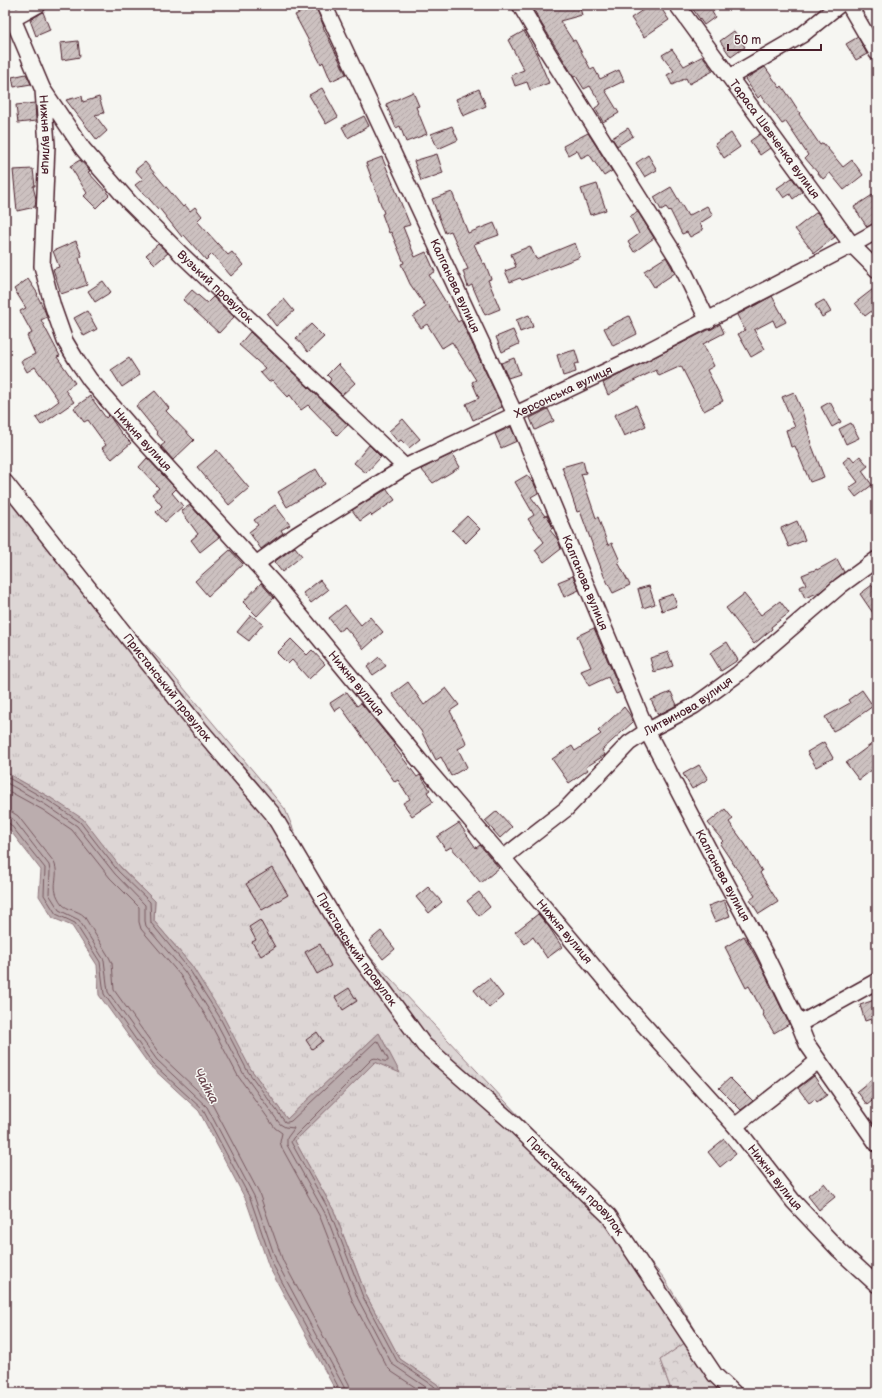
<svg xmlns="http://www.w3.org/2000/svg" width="882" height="1398" font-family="'Balsamiq Sans',sans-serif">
<defs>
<pattern id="grass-tufts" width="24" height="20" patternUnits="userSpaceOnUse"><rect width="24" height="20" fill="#ddd6d5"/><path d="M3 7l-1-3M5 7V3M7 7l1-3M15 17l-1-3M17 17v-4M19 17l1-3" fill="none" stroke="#bfb7b7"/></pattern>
<pattern id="forest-crowns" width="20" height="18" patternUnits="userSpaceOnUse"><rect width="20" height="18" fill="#ddd6d5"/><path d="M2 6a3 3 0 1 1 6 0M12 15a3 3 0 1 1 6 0" fill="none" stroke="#bfb7b7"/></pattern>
<pattern id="building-hatch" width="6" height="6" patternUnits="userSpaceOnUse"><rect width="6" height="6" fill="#ccc1c0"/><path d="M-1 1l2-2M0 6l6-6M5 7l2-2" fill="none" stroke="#b1a5a5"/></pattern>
</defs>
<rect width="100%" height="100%" fill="#f6f6f2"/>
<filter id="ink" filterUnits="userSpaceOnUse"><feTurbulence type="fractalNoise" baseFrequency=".025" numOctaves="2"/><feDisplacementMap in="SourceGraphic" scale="8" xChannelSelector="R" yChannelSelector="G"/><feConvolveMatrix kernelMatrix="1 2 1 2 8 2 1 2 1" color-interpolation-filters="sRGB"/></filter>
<g filter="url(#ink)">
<!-- grass -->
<path fill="url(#grass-tufts)" stroke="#947a80" d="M 5,491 L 166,667 L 285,809 L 301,848 L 361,947 L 577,1178 L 664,1278 L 698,1334 L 660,1360 L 670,1387 L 665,1393 L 443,1393 L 437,1384 L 400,1359 L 366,1295 L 334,1211 L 295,1141 L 375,1062 L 399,1072 L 379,1033 L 287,1119 L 250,1068 L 192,966 L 154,921 L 155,901 L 51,798 L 5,772 Z"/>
<!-- forest -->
<path fill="url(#forest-crowns)" stroke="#947a80" d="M 698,1334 L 720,1371 L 743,1393 L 665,1393 L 670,1387 L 660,1360 Z"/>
<!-- water -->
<path fill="#bbadae" stroke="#8e747a" d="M 5,772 L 51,798 L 83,819 L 121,868 L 155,901 L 154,921 L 192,966 L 222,1014 L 250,1068 L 287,1119 L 379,1033 L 400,1073 L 375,1062 L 295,1141 L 334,1211 L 366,1295 L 400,1359 L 437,1384 L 443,1393 L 337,1393 L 269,1267 L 246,1200 L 199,1111 L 150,1066 L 99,995 L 97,965 L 72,926 L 53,918 L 39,896 L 41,870 L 5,824 Z"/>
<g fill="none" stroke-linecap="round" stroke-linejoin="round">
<!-- shore -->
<path stroke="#77585f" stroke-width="1" d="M 5,776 L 49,801 L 80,822 L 118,871 L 150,902 L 151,923 L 189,969 L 219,1016 L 247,1070 L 285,1122 L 288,1122 L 291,1121 L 376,1041 L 379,1042 L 388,1059 L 388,1061 C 382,1063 378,1056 372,1059 L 293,1138 L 291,1142 L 330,1212 L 363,1297 L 397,1361 L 434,1386 L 438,1393
M 5,782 L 46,805 L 77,826 L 115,874 L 145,905 L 145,921 L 146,926 L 185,972 L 214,1018 L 243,1073 L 280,1124 L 285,1127 L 294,1128 L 293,1130 L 287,1138 L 287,1145 L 326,1215 L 358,1299 L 392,1364 L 430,1390 L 432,1393
M 5,789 L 43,810 L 72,830 L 110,878 L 139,907 L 139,922 L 141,929 L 180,975 L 209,1021 L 238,1076 L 275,1128 L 282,1133 L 280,1142 L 282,1148 L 320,1217 L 353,1302 L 387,1367 L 392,1372 L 424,1393
M 5,811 L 12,812 L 18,816 L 54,862 C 61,878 48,886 62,904 C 67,910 78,910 84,916 L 109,957 L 112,963 L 114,990 L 161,1056 L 212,1104 L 259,1193 L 283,1261 L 349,1384 L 351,1393
M 5,817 L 10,817 L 14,820 L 49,865 L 50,871 L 49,894 L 59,910 L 79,920 L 104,960 L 108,992 L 157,1060 L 207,1107 L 254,1196 L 277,1263 L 344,1387 L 345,1393
M 5,822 L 10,824 L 45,868 L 44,895 L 56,914 L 75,923 L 100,962 L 104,994 L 153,1064 L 203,1110 L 250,1198 L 273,1265 L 340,1390 L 340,1393"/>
</g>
<!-- building -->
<path fill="url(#building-hatch)" stroke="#4a1f2b" d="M 315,5 L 324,27 L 323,27 L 346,74 L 331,81 L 323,62 L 321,64 L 295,15 Z
M 532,5 L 579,5 L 582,15 L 560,21 L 573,41 L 575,40 L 591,70 L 594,68 L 600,79 L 619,70 L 624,81 L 605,90 L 619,113 L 603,122 L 595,108 L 601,104 L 590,86 L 584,89 L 576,76 L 574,77 L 538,18 Z
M 650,5 L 659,5 L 669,20 L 644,37 L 631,18 Z
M 690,5 L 725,5 L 712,12 L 715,17 L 704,25 Z
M 43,12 L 50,30 L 36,36 L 30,20 Z
M 524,31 L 537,55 L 549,83 L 530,90 L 527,82 L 515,86 L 511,75 L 524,70 L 508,40 Z
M 734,31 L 745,47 L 731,57 L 720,41 Z
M 858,37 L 867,54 L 856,60 L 846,44 Z
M 78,41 L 80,57 L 62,60 L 60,43 Z
M 672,49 L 684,66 L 703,56 L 713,71 L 689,84 L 686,78 L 672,85 L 667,75 L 674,71 L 662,55 Z
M 765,67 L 780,88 L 782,86 L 791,99 L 800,113 L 799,114 L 820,145 L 823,143 L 843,167 L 852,160 L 863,175 L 844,190 L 830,173 L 823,179 L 805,158 L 808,155 L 786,122 L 782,124 L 761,95 L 758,98 L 745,79 Z
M 26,74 L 31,84 L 14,87 L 12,77 Z
M 322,88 L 338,117 L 326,124 L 309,95 Z
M 479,89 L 486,106 L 463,116 L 456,99 Z
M 413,92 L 419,106 L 416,107 L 427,134 L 406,142 L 400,126 L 396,128 L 386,104 Z
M 82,96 L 83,102 L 99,97 L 104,113 L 95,115 L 107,131 L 97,140 L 66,100 Z
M 35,103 L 36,121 L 18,123 L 16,105 Z
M 364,116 L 369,126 L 348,138 L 342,127 Z
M 452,126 L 458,140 L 438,149 L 431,134 Z
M 628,128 L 633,136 L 617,146 L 612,138 Z
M 588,133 L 612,171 L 604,176 L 589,154 L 581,158 L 577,150 L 568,155 L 563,146 Z
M 731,133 L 740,147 L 724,158 L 715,144 Z
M 760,134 L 770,148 L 760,155 L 750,141 Z
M 437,154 L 443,173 L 421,181 L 414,161 Z
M 648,155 L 657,170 L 645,177 L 636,163 Z
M 382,157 L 410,225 L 403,227 L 415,257 L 426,252 L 435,272 L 429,275 L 458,322 L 461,320 L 502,407 L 473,420 L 466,404 L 479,398 L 472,382 L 476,380 L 452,342 L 442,348 L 427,324 L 421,328 L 413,317 L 426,307 L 410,284 L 401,264 L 404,263 L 391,232 L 389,233 L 382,214 L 384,213 L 366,163 Z
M 80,160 L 90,171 L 88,172 L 109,195 L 96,208 L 84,196 L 87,193 L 70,166 Z
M 145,162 L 183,207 L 185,205 L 190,211 L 195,207 L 202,216 L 197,221 L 228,255 L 232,252 L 243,265 L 231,276 L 212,254 L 206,260 L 184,235 L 182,237 L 159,208 L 158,209 L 143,192 L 142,193 L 135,185 L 143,179 L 135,170 Z
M 33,169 L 35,186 L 33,186 L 36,199 L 35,207 L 17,211 L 13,170 Z
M 792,178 L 802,192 L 793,199 L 790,194 L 784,198 L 777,188 Z
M 597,184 L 606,210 L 590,215 L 581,189 Z
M 671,187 L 688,216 L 707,206 L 713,215 L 700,223 L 703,230 L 690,237 L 687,232 L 682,234 L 670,210 L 669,211 L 666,207 L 661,210 L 654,197 Z
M 452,192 L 468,233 L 494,223 L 499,235 L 474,244 L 483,264 L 485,263 L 491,279 L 488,280 L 500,309 L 485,315 L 472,285 L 468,287 L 463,271 L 468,269 L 451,231 L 445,233 L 432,199 Z
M 877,192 L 877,222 L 867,227 L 854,207 Z
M 638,212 L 654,238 L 634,252 L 628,242 L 639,234 L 630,216 Z
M 817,212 L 835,237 L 814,253 L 795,229 Z
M 76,241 L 82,256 L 79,258 L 87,285 L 61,294 L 53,269 L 59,267 L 53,251 Z
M 575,243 L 580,257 L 522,280 L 520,278 L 510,282 L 505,271 L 516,267 L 511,254 L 530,246 L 536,259 Z
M 158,244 L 168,253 L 155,264 L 146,255 Z
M 666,257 L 675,273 L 654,287 L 644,271 Z
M 28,279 L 38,294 L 37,295 L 44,309 L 47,317 L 41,320 L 60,356 L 57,357 L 75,383 L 65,390 L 74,402 L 41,425 L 36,418 L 59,401 L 35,367 L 27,372 L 21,361 L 35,354 L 27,336 L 32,333 L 20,311 L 26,308 L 14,289 Z
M 103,281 L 111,292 L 95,302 L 88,291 Z
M 877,286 L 877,307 L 865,316 L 855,303 Z
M 192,290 L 207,303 L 213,297 L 234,317 L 219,333 L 183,300 Z
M 772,296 L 786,322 L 776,327 L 773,320 L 754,330 L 765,349 L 751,357 L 738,334 L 745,330 L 737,315 Z
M 284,299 L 294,311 L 276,326 L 267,314 Z
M 824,300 L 831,312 L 822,317 L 815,305 Z
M 87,311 L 97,329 L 84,336 L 74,318 Z
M 529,315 L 533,327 L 520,332 L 516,320 Z
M 629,316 L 637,334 L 613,346 L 604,328 Z
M 311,324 L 324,337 L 308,352 L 296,338 Z
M 720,324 L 724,333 L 703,344 L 714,366 L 707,370 L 723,401 L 704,411 L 681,366 L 659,376 L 656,370 L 619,388 L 619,389 L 608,395 L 603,383 L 708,330 L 712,329 Z
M 513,330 L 519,344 L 502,352 L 496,337 Z
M 250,332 L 348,425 L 337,435 L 308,405 L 301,410 L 290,395 L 288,397 L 272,380 L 269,382 L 260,372 L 265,368 L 239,345 Z
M 575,350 L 579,363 L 574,364 L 576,372 L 563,376 L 557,355 Z
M 129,358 L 140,375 L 122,387 L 111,370 Z
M 514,358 L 520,374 L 508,378 L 501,363 Z
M 338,364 L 355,383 L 342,395 L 329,382 L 331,379 L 327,375 Z
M 155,391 L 169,408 L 166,411 L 194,440 L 173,460 L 161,446 L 165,443 L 156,433 L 157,432 L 136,406 Z
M 794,392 L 802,411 L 811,441 L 810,441 L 824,477 L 810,482 L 795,446 L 791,447 L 786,430 L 795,427 L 782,397 Z
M 90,396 L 106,418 L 109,415 L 121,433 L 131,443 L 112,459 L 102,448 L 106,445 L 88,420 L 84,422 L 74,408 Z
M 830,402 L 841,422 L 832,427 L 821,407 Z
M 636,405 L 646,426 L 624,436 L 614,415 Z
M 548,409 L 554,421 L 535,430 L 530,418 Z
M 403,419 L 420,439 L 409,448 L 401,440 L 398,442 L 389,431 Z
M 851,423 L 859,438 L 846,444 L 839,429 Z
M 511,427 L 517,441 L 501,448 L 495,434 Z
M 369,445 L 381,457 L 366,473 L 354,463 Z
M 217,450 L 249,488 L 229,505 L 197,467 Z
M 452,454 L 460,467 L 433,483 L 421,469 Z
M 850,456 L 854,461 L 860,456 L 868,466 L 862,471 L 872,485 L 856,497 L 849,488 L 858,482 L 843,462 Z
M 147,458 L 176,489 L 172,493 L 183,506 L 165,522 L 156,512 L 162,506 L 152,494 L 159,488 L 139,467 Z
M 583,461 L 586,473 L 581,474 L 596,518 L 598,517 L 608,545 L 612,543 L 620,561 L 618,562 L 630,585 L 613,593 L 604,576 L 580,511 L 577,512 L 562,467 Z
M 316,469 L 325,484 L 287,507 L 278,492 Z
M 527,475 L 532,482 L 533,481 L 538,493 L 531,497 L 545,516 L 547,515 L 553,528 L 550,530 L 558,540 L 561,549 L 544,562 L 535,550 L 544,542 L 528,519 L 534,515 L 515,482 Z
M 387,489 L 395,500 L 372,516 L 370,514 L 360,521 L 352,510 Z
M 190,505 L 219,537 L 200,552 L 191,540 L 198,534 L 181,511 Z
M 275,505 L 290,525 L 281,530 L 283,533 L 261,549 L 249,532 L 258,525 L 254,520 Z
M 467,516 L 480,529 L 466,543 L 452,530 Z
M 797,521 L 805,540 L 789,547 L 781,528 Z
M 295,547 L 302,556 L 282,572 L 274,562 Z
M 230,550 L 243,564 L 208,596 L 195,581 Z
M 837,559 L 844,572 L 820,592 L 805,598 L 800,587 L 806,584 L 802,575 L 817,569 L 817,570 Z
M 573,576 L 579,590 L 564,597 L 558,582 Z
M 320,580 L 328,590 L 311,603 L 303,593 Z
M 261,583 L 274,598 L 257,616 L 243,602 Z
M 872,585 L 877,593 L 877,619 L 860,594 Z
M 649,586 L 655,604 L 643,608 L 638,589 Z
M 673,594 L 677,606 L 662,611 L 658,599 Z
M 744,594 L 761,615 L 780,601 L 789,613 L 771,627 L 772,629 L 754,644 L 726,608 Z
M 345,605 L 361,625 L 370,617 L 383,632 L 364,649 L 345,627 L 339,631 L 329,618 Z
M 251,615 L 263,624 L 249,641 L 237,632 Z
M 594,628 L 621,692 L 616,694 L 608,677 L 589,686 L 581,671 L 591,667 L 577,636 Z
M 291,639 L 307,655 L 312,650 L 325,664 L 309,679 L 292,660 L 288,664 L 277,653 Z
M 727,642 L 738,660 L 721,671 L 710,653 Z
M 668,652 L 673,666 L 654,672 L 650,658 Z
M 379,657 L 386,666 L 373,675 L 367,667 Z
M 408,682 L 424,705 L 446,688 L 459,705 L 450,711 L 467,744 L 458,749 L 467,767 L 451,776 L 441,757 L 436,760 L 421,731 L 392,694 Z
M 862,690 L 873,706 L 849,723 L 833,731 L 825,717 L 850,703 L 848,700 Z
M 347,692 L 357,706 L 361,703 L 395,745 L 394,746 L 417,777 L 420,775 L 430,790 L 427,792 L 433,802 L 412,816 L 403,803 L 410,799 L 398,780 L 395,782 L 341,707 L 335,711 L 330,703 Z
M 671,692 L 677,705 L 658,715 L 651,700 Z
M 624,707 L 630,715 L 633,722 L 602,750 L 605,755 L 586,767 L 588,770 L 569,783 L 552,759 L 572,746 L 575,751 L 601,734 L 598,731 Z
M 877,740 L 877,766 L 859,780 L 846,763 Z
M 824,742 L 833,758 L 816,767 L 807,752 Z
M 699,765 L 708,779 L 692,789 L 683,774 Z
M 725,809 L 733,819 L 729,822 L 745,844 L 762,871 L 760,873 L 778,902 L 759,914 L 750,900 L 755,896 L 720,844 L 723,841 L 708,823 Z
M 497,811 L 512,827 L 500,838 L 485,821 Z
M 459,823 L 476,848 L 480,845 L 499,868 L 481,883 L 451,847 L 446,850 L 437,837 Z
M 272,868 L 288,895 L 262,910 L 246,884 Z
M 428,887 L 442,902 L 429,913 L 416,897 Z
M 479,892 L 490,907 L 479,916 L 467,901 Z
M 724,900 L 730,916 L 715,922 L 708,906 Z
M 538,914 L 549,927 L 562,947 L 547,958 L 533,937 L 525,944 L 515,932 Z
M 260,920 L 275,947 L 261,956 L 252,942 L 256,940 L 249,927 Z
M 381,931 L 395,949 L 383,959 L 369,941 Z
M 744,936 L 763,970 L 789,1024 L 774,1033 L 763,1015 L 764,1014 L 749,986 L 746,988 L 725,947 Z
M 320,944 L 331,966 L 317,974 L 305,952 Z
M 489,978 L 503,996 L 489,1008 L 474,990 Z
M 349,988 L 357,1001 L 343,1010 L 335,997 Z
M 877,999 L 877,1017 L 865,1021 L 860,1005 Z
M 317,1032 L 323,1041 L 312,1049 L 306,1040 Z
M 814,1076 L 827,1095 L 817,1102 L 815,1099 L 809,1103 L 798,1088 Z
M 730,1078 L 753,1101 L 741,1110 L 719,1088 Z
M 872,1079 L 877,1086 L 877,1097 L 867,1105 L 857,1091 Z
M 724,1139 L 736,1154 L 720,1167 L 708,1152 Z
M 824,1183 L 835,1197 L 819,1210 L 808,1196 Z"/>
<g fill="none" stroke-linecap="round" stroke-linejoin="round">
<!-- minor casing -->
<g stroke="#4a1f2b" stroke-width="18">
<g id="minor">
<path id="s1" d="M 7,5 L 43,90 L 47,145 L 42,266 L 53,307 L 65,341 L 77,361 L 90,380 L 129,425 L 278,588 L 420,761 L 503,858 L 625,1004 L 735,1126 L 793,1201 L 839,1250 L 877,1285"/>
<path id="s2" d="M 324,5 L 515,414 L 647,731 L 721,873 L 764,952 L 799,1024 L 807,1044 L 877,1144"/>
<path d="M 520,5 L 547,51 L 679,261 L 708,321"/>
<path id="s3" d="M 677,5 L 852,245 L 877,270"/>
<path d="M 849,5 L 877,53"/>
<path d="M 13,19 L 38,5"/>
<path d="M 730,77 L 802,35 L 839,5"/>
<path id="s4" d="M 44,91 L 83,149 L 130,203 L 181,254 L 405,467"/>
<path id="s5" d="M 5,482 L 200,729 L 272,813 L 349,943 L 424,1045 L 514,1124 L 609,1216 L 715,1375 L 734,1393"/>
<path id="s6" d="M 256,564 L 296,535 L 405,467 L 636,357 L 852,245 L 877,231"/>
<path id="s7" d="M 503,858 L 566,809 L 629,743 L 647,731 L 694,706 L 738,674 L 840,586 L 877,559"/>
<path d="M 799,1024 L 877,981"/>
<path d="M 735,1126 L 818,1061"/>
</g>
</g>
<!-- minor -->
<use href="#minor" stroke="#f6f6f2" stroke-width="15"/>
</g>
</g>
<g text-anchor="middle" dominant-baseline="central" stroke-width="3" stroke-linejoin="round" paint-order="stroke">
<!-- street labels -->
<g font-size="12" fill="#4a1f2b" stroke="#f6f6f2">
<text stroke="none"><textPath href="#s1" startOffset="137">Нижня вулиця</textPath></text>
<text stroke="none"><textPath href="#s3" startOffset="166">Тараса Шевченка вулиця</textPath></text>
<text stroke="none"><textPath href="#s4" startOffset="261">Вузький провулок</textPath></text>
<text stroke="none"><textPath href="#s2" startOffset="310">Калганова вулиця</textPath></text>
<text stroke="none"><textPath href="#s6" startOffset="353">Херсонська вулиця</textPath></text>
<text stroke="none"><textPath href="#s1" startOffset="473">Нижня вулиця</textPath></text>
<text stroke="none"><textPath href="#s2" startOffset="634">Калганова вулиця</textPath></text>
<text stroke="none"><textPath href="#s1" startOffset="797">Нижня вулиця</textPath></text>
<text stroke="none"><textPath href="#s5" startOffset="262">Пристанський провулок</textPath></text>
<text stroke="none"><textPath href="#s7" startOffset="241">Литвинова вулиця</textPath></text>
<text stroke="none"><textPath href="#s2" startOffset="958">Калганова вулиця</textPath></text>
<text stroke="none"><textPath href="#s1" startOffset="1121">Нижня вулиця</textPath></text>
<text stroke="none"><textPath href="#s5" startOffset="586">Пристанський провулок</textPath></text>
<text stroke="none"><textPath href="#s1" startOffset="1445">Нижня вулиця</textPath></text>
<text stroke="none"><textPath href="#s5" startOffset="910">Пристанський провулок</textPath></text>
</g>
<!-- water labels -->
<g font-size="13" font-style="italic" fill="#6c4a52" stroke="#f6f6f2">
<text transform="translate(206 1086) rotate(61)">Чайка</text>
</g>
</g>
<!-- margin -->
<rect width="882" height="1398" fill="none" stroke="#f6f6f2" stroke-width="20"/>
<rect x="10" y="10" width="862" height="1378" fill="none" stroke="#4a1f2b" stroke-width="1.5" filter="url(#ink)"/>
<!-- scale -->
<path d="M728 44v6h93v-6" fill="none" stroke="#4a1f2b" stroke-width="2"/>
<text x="734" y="44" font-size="12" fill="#4a1f2b" stroke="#f6f6f2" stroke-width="3" paint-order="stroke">50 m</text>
</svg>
